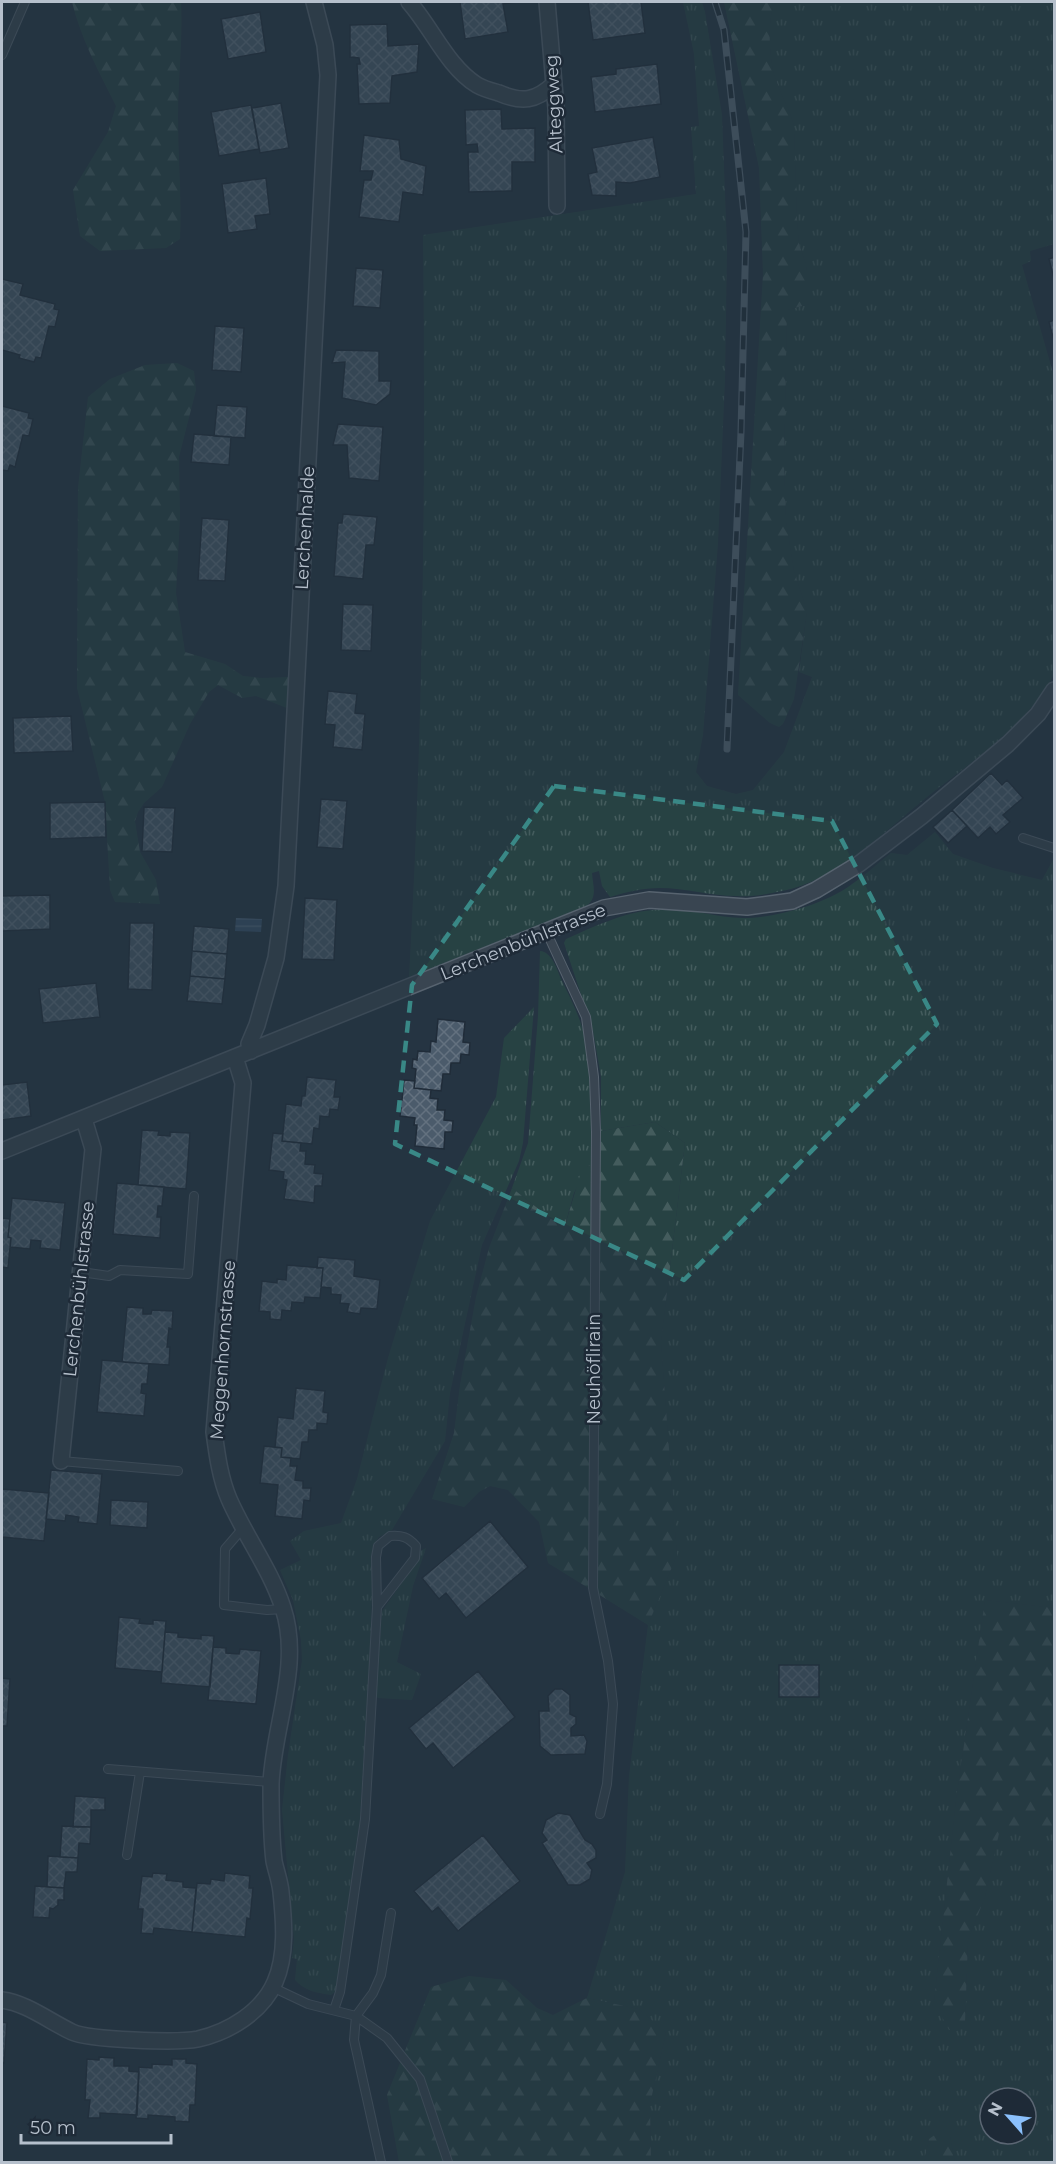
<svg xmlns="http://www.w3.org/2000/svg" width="1056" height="2164" font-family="Montserrat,sans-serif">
<defs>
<pattern id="grass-tufts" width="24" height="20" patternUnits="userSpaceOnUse" patternTransform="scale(1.5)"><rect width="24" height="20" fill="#274243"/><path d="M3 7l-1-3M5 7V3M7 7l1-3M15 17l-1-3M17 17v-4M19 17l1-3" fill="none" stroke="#445c5d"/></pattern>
<pattern id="forest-firs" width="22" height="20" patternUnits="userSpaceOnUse" patternTransform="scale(1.5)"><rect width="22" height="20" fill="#274243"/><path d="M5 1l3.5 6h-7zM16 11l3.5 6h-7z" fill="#445c5d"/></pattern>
<pattern id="water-rules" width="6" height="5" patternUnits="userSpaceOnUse" patternTransform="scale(1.5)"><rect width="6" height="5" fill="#38516a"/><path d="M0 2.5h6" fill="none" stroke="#53687e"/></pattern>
<pattern id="building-cross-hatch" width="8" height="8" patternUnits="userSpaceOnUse" patternTransform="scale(1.5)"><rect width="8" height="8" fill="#4b5b6b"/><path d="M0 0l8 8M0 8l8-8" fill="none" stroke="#63717f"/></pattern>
</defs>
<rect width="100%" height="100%" fill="#253442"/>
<!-- grass -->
<path fill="url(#grass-tufts)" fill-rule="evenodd" d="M 683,2 L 702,2 L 705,12 L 722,115 L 727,247 L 725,379 L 718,543 L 703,735 L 696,772 L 707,786 L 736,794 L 753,790 L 784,752 L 812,677 L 799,672 L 807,611 L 794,571 L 786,521 L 784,464 L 787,310 L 810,304 L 806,264 L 799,244 L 797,220 L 794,126 C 790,109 780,94 775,77 C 769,59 767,18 775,2 L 1054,2 L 1054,244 L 1030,251 L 1031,261 L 1022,265 L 1054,376 L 1054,674 C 1027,726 972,761 927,797 C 886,830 836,881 782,891 C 768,894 752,897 737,896 C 711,896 685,888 660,888 C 643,888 626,892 610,897 L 602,886 L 599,871 L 592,873 C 593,886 598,898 586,906 L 409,977 C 423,730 426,482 423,235 L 696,194 L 691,127 L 699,126 L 694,54 Z
M 935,832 L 953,854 L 993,868 L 1042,880 L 1054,858 L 1054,1608 L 985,1600 L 956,1800 L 934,2002 L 965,2023 L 968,1940 L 985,1897 L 1000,1828 L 1054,1827 L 1054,2162 L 955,2162 L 950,2136 L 929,2139 L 924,2162 L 651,2162 L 650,2104 L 666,2033 L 639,2009 L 587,1998 L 625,1872 L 629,1776 L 648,1625 L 677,1555 L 661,1342 L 685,1143 L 655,1122 L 601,1131 L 601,1077 L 593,1031 L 564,943 L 566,939 C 593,927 622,913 652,910 C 683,906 713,917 743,918 C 774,918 822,905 848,887 C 863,877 877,864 891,853 L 907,855 ZM 990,2098 L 1026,2098 L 1026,2134 L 990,2134 Z
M 540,951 C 552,952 557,969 561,979 C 569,995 578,1013 583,1030 C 594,1074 591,1120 591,1165 L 588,1166 L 574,1193 L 564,1229 L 512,1188 L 528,1143 L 538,1016 Z
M 534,1007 L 523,1143 L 519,1161 L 482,1245 L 450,1393 L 445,1441 L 392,1530 L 379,1537 L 373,1545 L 371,1634 L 360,1818 L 336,1991 L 331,1995 C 317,1993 305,1991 295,1980 L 297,1959 L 292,1958 L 294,1939 L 282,1810 L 288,1755 L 302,1660 L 301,1640 L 293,1600 L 280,1570 L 301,1560 L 290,1541 L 304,1531 L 341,1523 L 357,1479 L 388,1358 L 430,1221 L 496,1097 L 504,1038 Z
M 426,1548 L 413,1586 L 397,1662 L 421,1674 L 412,1700 L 378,1698 L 376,1696 L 382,1611 L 414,1566 L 419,1552 Z"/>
<!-- forest -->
<path fill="url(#forest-firs)" d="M 72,2 L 181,2 C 183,40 178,79 178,118 C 178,158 182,198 180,239 L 166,248 L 100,251 L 80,236 L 73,190 L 108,132 L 116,106 C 99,72 81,39 72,2 Z
M 724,2 L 775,2 C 767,18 769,59 775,77 C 780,94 790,109 794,126 L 797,220 L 799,244 L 806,264 L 810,299 L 810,304 L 787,310 L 784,464 L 786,521 L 794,571 L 807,611 L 794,699 L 783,724 L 779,727 L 770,723 L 738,695 L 763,274 L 759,168 Z
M 177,363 L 194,371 L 196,390 L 179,457 L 180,517 L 176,593 L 185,652 L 225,664 L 243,676 L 262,678 L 290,677 L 287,708 L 256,696 L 242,698 L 218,685 L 209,692 L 190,724 L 162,787 L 144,803 L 138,812 L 135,821 L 140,852 L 156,880 L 160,904 L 115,902 L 110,890 L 105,802 L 77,688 L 78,488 L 88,397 L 110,379 L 145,365 Z
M 655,1122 L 685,1143 L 661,1342 L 677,1555 L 648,1625 L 548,1563 L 539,1522 L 508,1490 L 490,1486 L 479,1492 L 464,1507 L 432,1499 L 454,1433 L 460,1385 L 476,1297 L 489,1248 L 512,1188 L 564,1229 L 581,1172 L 588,1166 L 599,1162 L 601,1131 Z
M 985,1600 L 1054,1608 L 1054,1827 L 1000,1829 L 985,1897 L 968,1940 L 965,2023 L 949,2030 L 934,2002 L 956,1800 Z
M 469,1976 L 506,1980 L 537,2008 L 553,2015 L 587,1998 L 639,2009 L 666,2033 L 650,2104 L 651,2162 L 399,2162 L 387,2095 L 431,1987 Z
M 939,2132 L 950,2136 L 955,2162 L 924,2162 L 929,2139 Z"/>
<!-- water -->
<path fill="url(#water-rules)" d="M 236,918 L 262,919 L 261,932 L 235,931 Z"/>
<!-- building -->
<path fill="url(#building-cross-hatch)" stroke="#202c39" stroke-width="1.5" d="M 460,2 L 518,2 L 503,4 L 508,32 L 465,39 Z
M 588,2 L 641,2 L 645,33 L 593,40 Z
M 260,12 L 266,52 L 228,59 L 221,19 Z
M 387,24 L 388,46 L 419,44 L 417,72 L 392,76 L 390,103 L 359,104 L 357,64 L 360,64 L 359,58 L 350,57 L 350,25 Z
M 657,64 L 661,104 L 595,112 L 591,77 L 616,74 L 616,69 Z
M 281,103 L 289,148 L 260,153 L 252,108 Z
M 251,105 L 259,149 L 219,156 L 211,112 Z
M 501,109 L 502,129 L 535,128 L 535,162 L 512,162 L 512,191 L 469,192 L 468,152 L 478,152 L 477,144 L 466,145 L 465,110 Z
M 364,135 L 399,140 L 401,159 L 426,166 L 423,195 L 403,192 L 399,222 L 359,217 L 364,180 L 371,180 L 373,171 L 360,171 Z
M 653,137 L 660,177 L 630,183 L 616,182 L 616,196 L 592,195 L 588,174 L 597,172 L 592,148 Z
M 266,178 L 270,214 L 255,216 L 257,229 L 228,233 L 222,184 Z
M 1054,257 L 1054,279 L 1049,259 Z
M 356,268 L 383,270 L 380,308 L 353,306 Z
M 2,279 L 23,284 L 20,295 L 55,304 L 54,309 L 59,310 L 55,327 L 49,326 L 41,358 L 36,357 L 34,362 L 19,358 L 20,355 L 2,350 Z
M 1054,320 L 1054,341 L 1049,322 Z
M 215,326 L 244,328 L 241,372 L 212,370 Z
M 336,350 L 379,351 L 379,381 L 391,381 L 390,394 L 376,405 L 342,398 L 345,362 L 332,363 Z
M 217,405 L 247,407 L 245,438 L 214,436 Z
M 2,406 L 29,413 L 28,418 L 33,419 L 29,436 L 23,435 L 15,467 L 10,465 L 8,471 L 2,470 Z
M 338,424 L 383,427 L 379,481 L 349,478 L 347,445 L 333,445 Z
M 194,434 L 231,437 L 229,465 L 191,462 Z
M 343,514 L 377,517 L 374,545 L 366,545 L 363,579 L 334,576 L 338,523 L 342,523 Z
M 202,518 L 229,520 L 225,581 L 198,580 Z
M 343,604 L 373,605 L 371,651 L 341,650 Z
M 328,691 L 357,694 L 355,713 L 365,714 L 362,750 L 333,747 L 335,725 L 325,724 Z
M 71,716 L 73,751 L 14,753 L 13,718 Z
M 991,773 L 1002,785 L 1007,780 L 1023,798 L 1003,815 L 1010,822 L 996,834 L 990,827 L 978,838 L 952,810 Z
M 321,799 L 347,801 L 343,849 L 317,847 Z
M 105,802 L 106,837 L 50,839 L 50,803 Z
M 144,807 L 175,808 L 172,852 L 142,851 Z
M 952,810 L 967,826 L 948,843 L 933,827 Z
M 50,895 L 50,929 L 2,931 L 2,896 Z
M 305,898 L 337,900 L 334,960 L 302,959 Z
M 130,923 L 154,923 L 152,990 L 128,989 Z
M 194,926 L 229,929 L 227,954 L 192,951 Z
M 192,951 L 227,954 L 225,979 L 190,976 Z
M 190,976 L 225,979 L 222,1004 L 187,1001 Z
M 96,983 L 100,1017 L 43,1023 L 39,989 Z
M 438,1019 L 465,1022 L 463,1042 L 470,1043 L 469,1055 L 461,1054 L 460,1063 L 451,1063 L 450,1074 L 443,1074 L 441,1091 L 414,1088 L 416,1069 L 412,1068 L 413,1059 L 417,1060 L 418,1051 L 430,1052 L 431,1041 L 436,1042 Z
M 307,1077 L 336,1080 L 334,1097 L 340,1097 L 338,1110 L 330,1109 L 329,1117 L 320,1116 L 319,1129 L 314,1128 L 312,1144 L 282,1141 L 286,1104 L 301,1106 L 302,1096 L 305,1096 Z
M 404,1080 L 415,1081 L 414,1088 L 431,1090 L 430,1098 L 438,1099 L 437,1110 L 445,1110 L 444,1120 L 453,1121 L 452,1132 L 445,1132 L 444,1149 L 415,1146 L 417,1125 L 414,1125 L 415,1118 L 400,1116 L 401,1108 L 398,1108 L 399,1100 L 402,1100 Z
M 27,1082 L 31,1116 L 2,1120 L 2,1085 Z
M 142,1130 L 159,1131 L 158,1135 L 170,1136 L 170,1132 L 190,1133 L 186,1189 L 138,1185 Z
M 273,1133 L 283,1134 L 282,1141 L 301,1143 L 300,1151 L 306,1151 L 305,1164 L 315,1165 L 314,1173 L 323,1174 L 322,1186 L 315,1186 L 314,1203 L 284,1199 L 287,1180 L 283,1179 L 284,1172 L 269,1170 Z
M 117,1183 L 164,1187 L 162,1206 L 158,1206 L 157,1217 L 161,1217 L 160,1238 L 113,1234 Z
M 12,1198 L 65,1203 L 60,1250 L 40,1248 L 41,1241 L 31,1240 L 30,1249 L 10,1247 L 11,1238 L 8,1237 Z
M 2,1218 L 10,1219 L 8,1237 L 11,1238 L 8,1268 L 2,1267 Z
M 318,1257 L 355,1260 L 354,1276 L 380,1280 L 377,1309 L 361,1308 L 360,1314 L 347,1312 L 349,1304 L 340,1303 L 341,1295 L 331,1294 L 331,1288 L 321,1287 L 323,1268 L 317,1268 Z
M 287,1265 L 323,1268 L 320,1298 L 305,1297 L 304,1303 L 292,1302 L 291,1311 L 282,1310 L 281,1320 L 270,1319 L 270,1312 L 259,1311 L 262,1281 L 277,1283 L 277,1279 L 286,1280 Z
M 127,1307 L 143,1308 L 143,1314 L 151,1314 L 152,1310 L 173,1311 L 172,1329 L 169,1328 L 167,1347 L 170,1347 L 169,1365 L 122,1362 Z
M 102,1360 L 149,1364 L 147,1384 L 142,1384 L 141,1393 L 146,1394 L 144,1416 L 97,1412 Z
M 296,1388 L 325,1391 L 323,1412 L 328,1413 L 327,1424 L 317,1423 L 317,1430 L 309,1430 L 308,1442 L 302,1442 L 300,1459 L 281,1457 L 282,1448 L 275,1447 L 278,1417 L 293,1419 Z
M 264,1446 L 282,1448 L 281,1457 L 291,1458 L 290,1466 L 297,1466 L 295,1480 L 303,1481 L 303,1488 L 311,1488 L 310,1501 L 304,1500 L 302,1519 L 275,1516 L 278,1485 L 260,1483 Z
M 51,1470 L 102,1474 L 97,1524 L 78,1522 L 79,1517 L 66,1515 L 65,1521 L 46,1519 Z
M 2,1489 L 49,1493 L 44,1541 L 2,1537 Z
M 111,1500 L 148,1502 L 147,1528 L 110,1525 Z
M 490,1521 L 528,1567 L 466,1618 L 446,1593 L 439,1599 L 422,1578 Z
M 119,1617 L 140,1619 L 139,1623 L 148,1624 L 153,1624 L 153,1620 L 166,1621 L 162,1672 L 115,1668 Z
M 165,1632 L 178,1633 L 178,1637 L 201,1639 L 201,1635 L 214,1636 L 210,1687 L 161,1683 Z
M 213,1647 L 226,1648 L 226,1653 L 239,1654 L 240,1649 L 261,1651 L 256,1704 L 208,1700 Z
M 779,1665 L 819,1665 L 819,1697 L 779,1697 Z
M 478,1671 L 515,1717 L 453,1768 L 433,1743 L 426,1749 L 409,1728 Z
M 2,1678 L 10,1679 L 7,1726 L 2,1726 Z
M 555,1689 L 562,1689 L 570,1695 L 570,1714 L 576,1717 L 576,1724 L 571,1728 L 571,1736 L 584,1735 L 587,1741 L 585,1754 L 551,1755 L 540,1746 L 539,1711 L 549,1711 L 548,1696 Z
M 75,1796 L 105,1798 L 105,1810 L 91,1810 L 91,1827 L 73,1827 Z
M 558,1813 L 570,1815 L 585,1840 L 592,1844 L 596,1850 L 596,1858 L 587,1863 L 592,1870 L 590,1879 L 580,1885 L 568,1885 L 542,1843 L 547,1840 L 542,1833 L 546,1820 Z
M 62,1826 L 91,1827 L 90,1844 L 79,1843 L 78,1858 L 60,1857 Z
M 483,1835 L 520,1881 L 458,1931 L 438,1907 L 432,1912 L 414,1891 Z
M 48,1856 L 78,1858 L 77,1872 L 66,1872 L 64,1888 L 47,1887 Z
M 153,1873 L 167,1874 L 166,1880 L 183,1882 L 183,1887 L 196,1888 L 192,1932 L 154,1928 L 153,1934 L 141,1933 L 143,1909 L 138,1909 L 142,1876 L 152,1877 Z
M 225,1873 L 250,1876 L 249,1888 L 253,1888 L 250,1919 L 247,1918 L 245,1937 L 192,1932 L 197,1883 L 210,1884 L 211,1879 L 224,1881 Z
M 35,1886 L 64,1888 L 64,1900 L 58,1900 L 58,1905 L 53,1909 L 50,1908 L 49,1918 L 33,1917 Z
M 2,2022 L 7,2023 L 4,2063 L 2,2063 Z
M 99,2057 L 114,2058 L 114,2066 L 129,2066 L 129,2071 L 139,2072 L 137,2115 L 100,2113 L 100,2118 L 88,2118 L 90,2100 L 85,2100 L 87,2059 L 99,2060 Z
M 172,2059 L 186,2059 L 186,2063 L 197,2064 L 195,2105 L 190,2105 L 189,2122 L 175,2121 L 175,2117 L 148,2115 L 148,2119 L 136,2118 L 139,2067 L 152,2068 L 152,2064 L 172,2065 Z"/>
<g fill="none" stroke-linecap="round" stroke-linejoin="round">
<!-- service casing -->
<g stroke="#57636f" stroke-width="10">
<path id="service" d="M 2,55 L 25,2
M 1023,838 L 1054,848
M 546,931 L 586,1017 L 594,1077 L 596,1132 L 593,1588 L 608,1661 L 613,1704 L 607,1784 L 600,1814
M 81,1272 L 109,1276 L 120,1270 L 188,1274 L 194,1196
M 61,1461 L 178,1471
M 243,1528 L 225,1549 L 224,1605 L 267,1610 L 284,1609
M 108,1769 L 271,1782
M 127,1855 L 140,1772
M 272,1987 L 308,2004 L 356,2016 L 387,2038 L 420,2079 L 448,2162
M 334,2010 L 340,1992 L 365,1819 L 377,1607 L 376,1557 L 378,1546 L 390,1536 C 402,1535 408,1537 416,1546 L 415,1558 L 377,1607
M 356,2016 L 354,2040 L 381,2162
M 356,2016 L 373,1993 L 381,1975 L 391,1913"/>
</g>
<!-- minor casing -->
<g stroke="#57636f" stroke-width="18">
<path id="minor" d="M 409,2 C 432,28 447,66 477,85 C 484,89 492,91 499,93 C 522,103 536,101 554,84
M 547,2 L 556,108 L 557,206
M 251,1051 L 249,1044 L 257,1025 L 276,958 L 286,886 L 328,75 L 325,45 L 314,2
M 2,1151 L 604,908 L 649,900 L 747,907 L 792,901 L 816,890 L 859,864 L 922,816 L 1008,744 L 1038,714 L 1054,690
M 61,1461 L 93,1149 L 84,1119
M 2,2000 C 26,2003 49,2021 72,2032 C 89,2040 178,2043 198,2039 C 229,2032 262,2012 275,1982 C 287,1955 284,1920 281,1892 C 280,1881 276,1871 274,1861 C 271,1836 271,1808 271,1784 C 273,1727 302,1665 283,1608 C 271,1570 245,1536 229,1499 C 220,1478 217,1454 214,1432 L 243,1083 L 235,1057"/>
</g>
<!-- service -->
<use href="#service" stroke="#394551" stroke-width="8"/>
<!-- minor -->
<use href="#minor" stroke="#394551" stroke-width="15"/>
<!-- rail casing -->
<g stroke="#5b6a78" stroke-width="7">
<path id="rail" d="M 715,2 L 724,30 L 746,232 L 741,432 L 727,749"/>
</g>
<!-- rail -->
<use href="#rail" stroke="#1e2a37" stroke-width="4.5" stroke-dasharray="14" stroke-linecap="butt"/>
</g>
<!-- marked area -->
<path d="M0 0H1056V2164H0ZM 554,786 L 832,821 L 937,1024 L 684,1280 L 395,1144 L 412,985 Z" fill="#253442" fill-opacity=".55" fill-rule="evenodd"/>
<path fill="none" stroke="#398886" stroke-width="4.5" stroke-dasharray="12 8" stroke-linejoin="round" d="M 554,786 L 832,821 L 937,1024 L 684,1280 L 395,1144 L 412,985 Z"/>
<g text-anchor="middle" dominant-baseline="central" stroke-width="5" stroke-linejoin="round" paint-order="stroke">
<!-- street labels -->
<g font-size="18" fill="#b6c0cc" stroke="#1e2a37">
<text transform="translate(554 104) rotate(-93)">Alteggweg</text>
<text transform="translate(305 528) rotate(-87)">Lerchenhalde</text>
<text transform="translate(523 942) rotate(-22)">Lerchenbühlstrasse</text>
<text transform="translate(79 1289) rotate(-84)">Lerchenbühlstrasse</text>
<text transform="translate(223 1350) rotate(-86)">Meggenhornstrasse</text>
<text transform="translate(594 1369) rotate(-90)">Neuhöflirain</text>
</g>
</g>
<!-- border -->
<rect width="1056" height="2164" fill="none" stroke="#b6c0cc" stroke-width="6"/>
<!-- north arrow -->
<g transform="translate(1008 2116) rotate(298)"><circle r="28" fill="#1e2a37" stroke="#5b6673" stroke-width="1.5"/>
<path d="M0-4.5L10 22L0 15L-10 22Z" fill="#8bc0fc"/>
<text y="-9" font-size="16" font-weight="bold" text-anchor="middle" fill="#b6c0cc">N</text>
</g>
<!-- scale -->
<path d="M21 2134v9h150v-9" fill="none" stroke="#b6c0cc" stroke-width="3"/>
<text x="30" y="2134" font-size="18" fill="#b6c0cc" stroke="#1e2a37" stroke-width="4.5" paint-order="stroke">50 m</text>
</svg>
